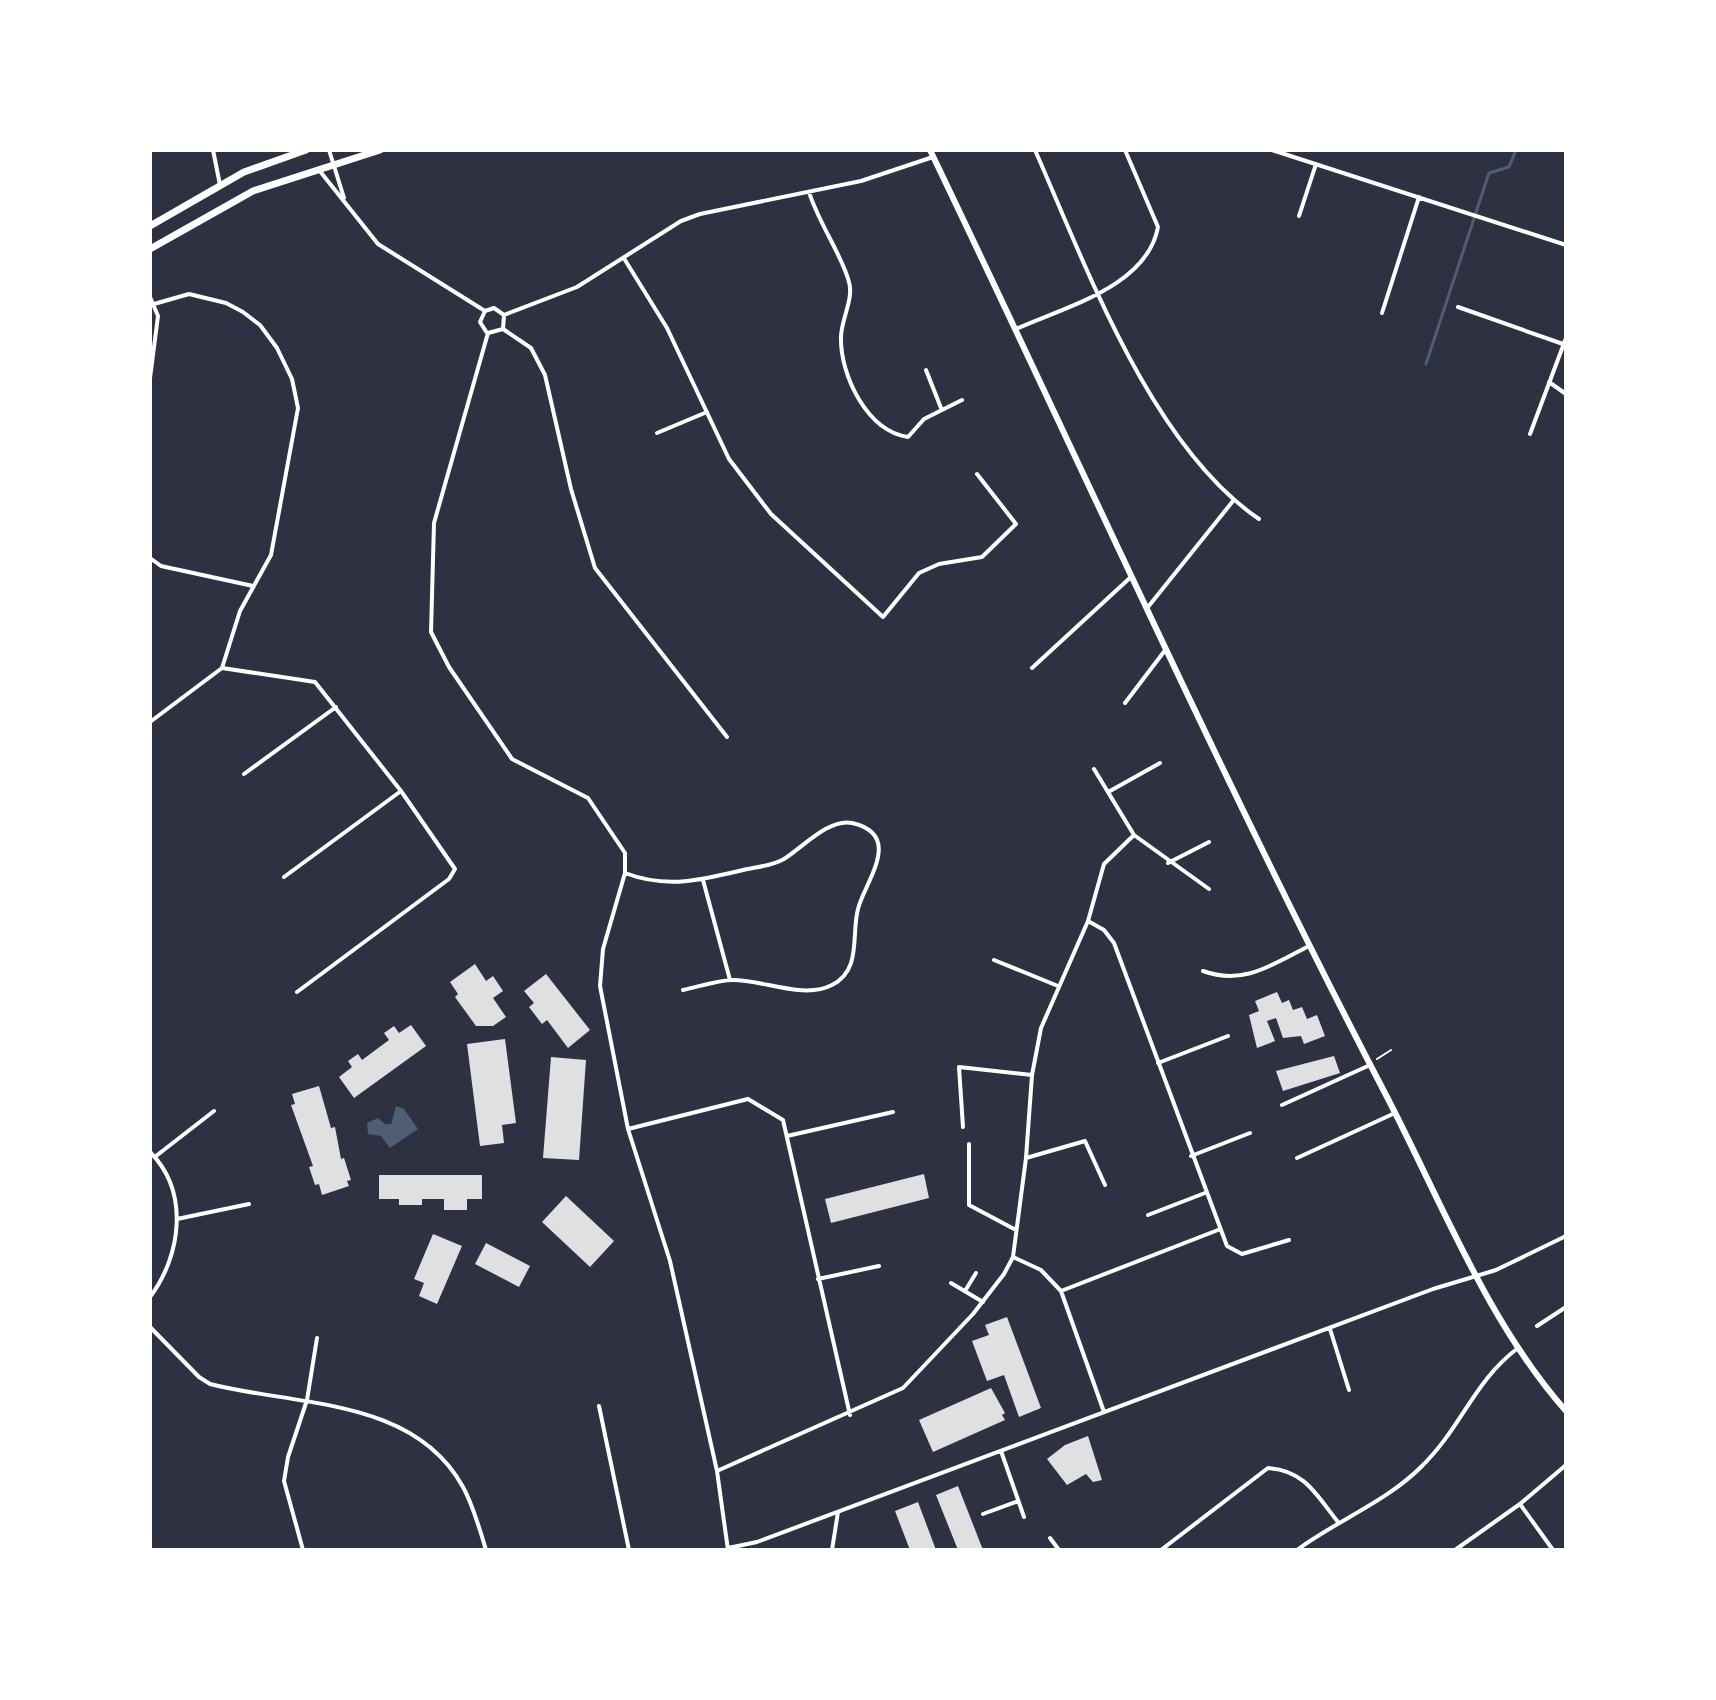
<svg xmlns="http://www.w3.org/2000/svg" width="1716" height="1700" font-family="'DejaVu Sans',sans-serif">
<rect width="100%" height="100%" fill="#2d3142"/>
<!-- water -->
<path fill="#4f5d75" d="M 396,1106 L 404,1109 L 418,1129 L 390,1148 L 381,1136 L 368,1134 L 367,1123 L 378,1118 L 385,1124 L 391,1124 Z"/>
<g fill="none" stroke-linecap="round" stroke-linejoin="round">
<!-- stream -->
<path stroke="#4f5d75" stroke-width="3" d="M 1426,364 L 1489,173 L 1509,167 L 1516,150"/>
</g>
<!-- building -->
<path fill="#e0e0e3" d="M 475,964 L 486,981 L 493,976 L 503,991 L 493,998 L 506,1017 L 493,1026 L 476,1026 L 455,997 L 458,994 L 450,982 Z
M 546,974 L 590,1030 L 568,1048 L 547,1020 L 542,1024 L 529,1007 L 534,1003 L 524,991 Z
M 1277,992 L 1282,1003 L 1289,1000 L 1293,1010 L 1302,1007 L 1307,1019 L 1317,1015 L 1325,1036 L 1304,1044 L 1301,1036 L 1283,1038 L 1276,1018 L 1267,1021 L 1275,1041 L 1257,1048 L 1249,1015 L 1259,1011 L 1255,1001 Z
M 411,1025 L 426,1046 L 354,1098 L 339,1077 L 352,1067 L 348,1061 L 358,1054 L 362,1060 L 389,1040 L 384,1033 L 394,1026 L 399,1033 Z
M 505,1039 L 516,1123 L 502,1125 L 504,1143 L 480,1146 L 467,1044 Z
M 1334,1056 L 1340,1073 L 1283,1091 L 1276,1071 Z
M 551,1057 L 586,1060 L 579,1160 L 543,1158 Z
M 319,1086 L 331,1128 L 335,1127 L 341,1159 L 344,1158 L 351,1180 L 347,1181 L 349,1186 L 322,1195 L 319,1184 L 315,1185 L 309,1167 L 313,1166 L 291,1105 L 295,1104 L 292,1094 Z
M 924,1174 L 929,1198 L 831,1223 L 825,1199 Z
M 379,1175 L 482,1175 L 482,1199 L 467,1199 L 467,1210 L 444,1210 L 444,1199 L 422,1199 L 422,1205 L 399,1205 L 399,1199 L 379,1199 Z
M 566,1196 L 614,1241 L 590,1267 L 542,1222 Z
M 433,1234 L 462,1246 L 437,1304 L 419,1296 L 424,1283 L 414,1279 Z
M 486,1243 L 530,1266 L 519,1287 L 475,1264 Z
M 1007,1317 L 1041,1408 L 1019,1417 L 1004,1375 L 987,1381 L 972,1341 L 989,1335 L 985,1325 Z
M 991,1388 L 1005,1413 L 1002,1415 L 1005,1420 L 933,1452 L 919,1420 Z
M 1088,1436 L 1102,1480 L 1093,1482 L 1086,1474 L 1067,1485 L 1047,1459 L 1065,1445 Z
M 958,1486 L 983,1550 L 958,1550 L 936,1495 Z
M 918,1502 L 936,1550 L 910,1550 L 895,1511 Z"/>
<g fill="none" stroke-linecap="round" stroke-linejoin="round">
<!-- path -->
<path stroke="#fff" stroke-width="2" d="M 1377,1059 L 1391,1050"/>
<!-- minor -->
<path stroke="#fff" stroke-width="4" d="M 213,150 L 220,185
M 329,150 L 344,198
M 1035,150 C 1086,266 1151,446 1259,519
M 1272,150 L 1566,245
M 319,170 L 378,244 L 485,311
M 809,192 C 819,224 842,255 849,282 C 854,299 841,320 841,337 C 840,375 867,431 908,437 L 924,419 L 962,400
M 1299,216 L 1316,164
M 625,260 L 667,328 L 729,459 L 771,514 L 883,617 L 919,573 L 939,564 L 982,557 L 1016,524 L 977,474
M 150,297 L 158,316 L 150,378
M 154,304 L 189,294 L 226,303 L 243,312 L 260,325 L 277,348 L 292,379 L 298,408 L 271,555 L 240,611 L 222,668
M 1458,307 L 1563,344
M 485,311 L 480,322 L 487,333
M 485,311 L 494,308 L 504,315
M 1382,313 L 1419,197
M 504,315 L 577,287 L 681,221 L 700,214 L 861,181 L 933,157
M 503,329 L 531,348 L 545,375 L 571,489 L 595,568 L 727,737
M 1016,329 C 1064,307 1147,287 1158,227 L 1125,150
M 488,333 L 434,523 L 431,632 L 449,667 L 512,759 L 588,798 L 625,853 L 625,873 L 603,949 L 600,986 L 628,1129 L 670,1261 L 717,1471 L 728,1550
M 488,333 L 503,329 L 504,315
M 926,370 L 941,408
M 1549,382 L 1566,394
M 657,433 L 707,412
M 1530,434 L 1566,338
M 150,558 L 161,566 L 253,586
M 1148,607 L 1233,501
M 1032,668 L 1132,576
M 1125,703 L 1166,649
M 150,722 L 222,668 L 315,682 L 401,791 L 455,869 L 449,879 L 297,992
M 1094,769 L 1134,835 L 1209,889
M 244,774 L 336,707
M 1110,791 L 1160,763
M 1168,863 L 1209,842
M 625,873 C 667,889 701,880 743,870 C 756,867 772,866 784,859 C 802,848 829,818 852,823 C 905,835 864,883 858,909 C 851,935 862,970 832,985 C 803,1000 762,979 731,980 C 715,981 698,987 683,990
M 284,877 L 401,791
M 703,880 L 730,980
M 1088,921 L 1104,930 L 1114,943 L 1227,1246 L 1242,1254 L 1289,1240
M 994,960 L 1058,986
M 1203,971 C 1244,986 1273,964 1309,946
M 1158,1063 L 1228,1036
M 1282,1105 L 1370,1065
M 963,1127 L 959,1067 L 1032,1075
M 628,1129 L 748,1099 L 783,1120 L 850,1415
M 787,1136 L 893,1112
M 969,1144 L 969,1205 L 1016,1230
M 150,1152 C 190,1192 181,1256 150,1297
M 156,1156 L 214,1111
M 1191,1156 L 1250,1133
M 1026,1158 L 1085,1141 L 1105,1185
M 1297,1158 L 1395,1113
M 1148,1215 L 1205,1193
M 177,1219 L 249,1204
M 1013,1257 L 1041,1270 L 1061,1291 L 1104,1412
M 818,1279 L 879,1266
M 951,1283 L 983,1302
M 965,1291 L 976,1273
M 1061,1291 L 1218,1230
M 1537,1326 L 1566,1307
M 150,1327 L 199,1377 L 210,1384 C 295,1406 414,1397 463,1487 C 473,1505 480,1530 486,1550
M 1330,1329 L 1349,1390
M 599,1406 L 629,1550
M 1001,1451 L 1024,1517
M 717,1471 L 903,1388 L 973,1314 L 1004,1274 L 1013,1257 L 1026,1158 L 1032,1075 L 1041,1028 L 1088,921 L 1104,864 L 1134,835
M 1520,1504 L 1553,1550
M 983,1514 L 1018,1501
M 1050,1538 L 1059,1550
M 728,1548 L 757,1542 L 1433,1289 L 1496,1270 L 1566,1236
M 303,1550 L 284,1481 L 288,1457 L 307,1400 L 317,1338
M 832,1550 L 838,1512
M 1161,1550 L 1268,1468 C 1305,1470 1317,1496 1338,1522
M 1297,1550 C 1336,1521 1386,1502 1421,1467 C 1462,1427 1473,1382 1518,1348
M 1455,1550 L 1520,1504 L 1566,1465"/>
<!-- secondary -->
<path stroke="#fff" stroke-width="6" d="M 930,150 C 1082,466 1225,787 1387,1097 C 1441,1201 1488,1323 1566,1411"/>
<!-- primary -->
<path stroke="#fff" stroke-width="7" d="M 150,226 L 244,172 L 306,150
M 150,249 L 253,191 L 380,150"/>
</g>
<!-- border -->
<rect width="1716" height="1700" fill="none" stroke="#ffffff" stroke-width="304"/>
</svg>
